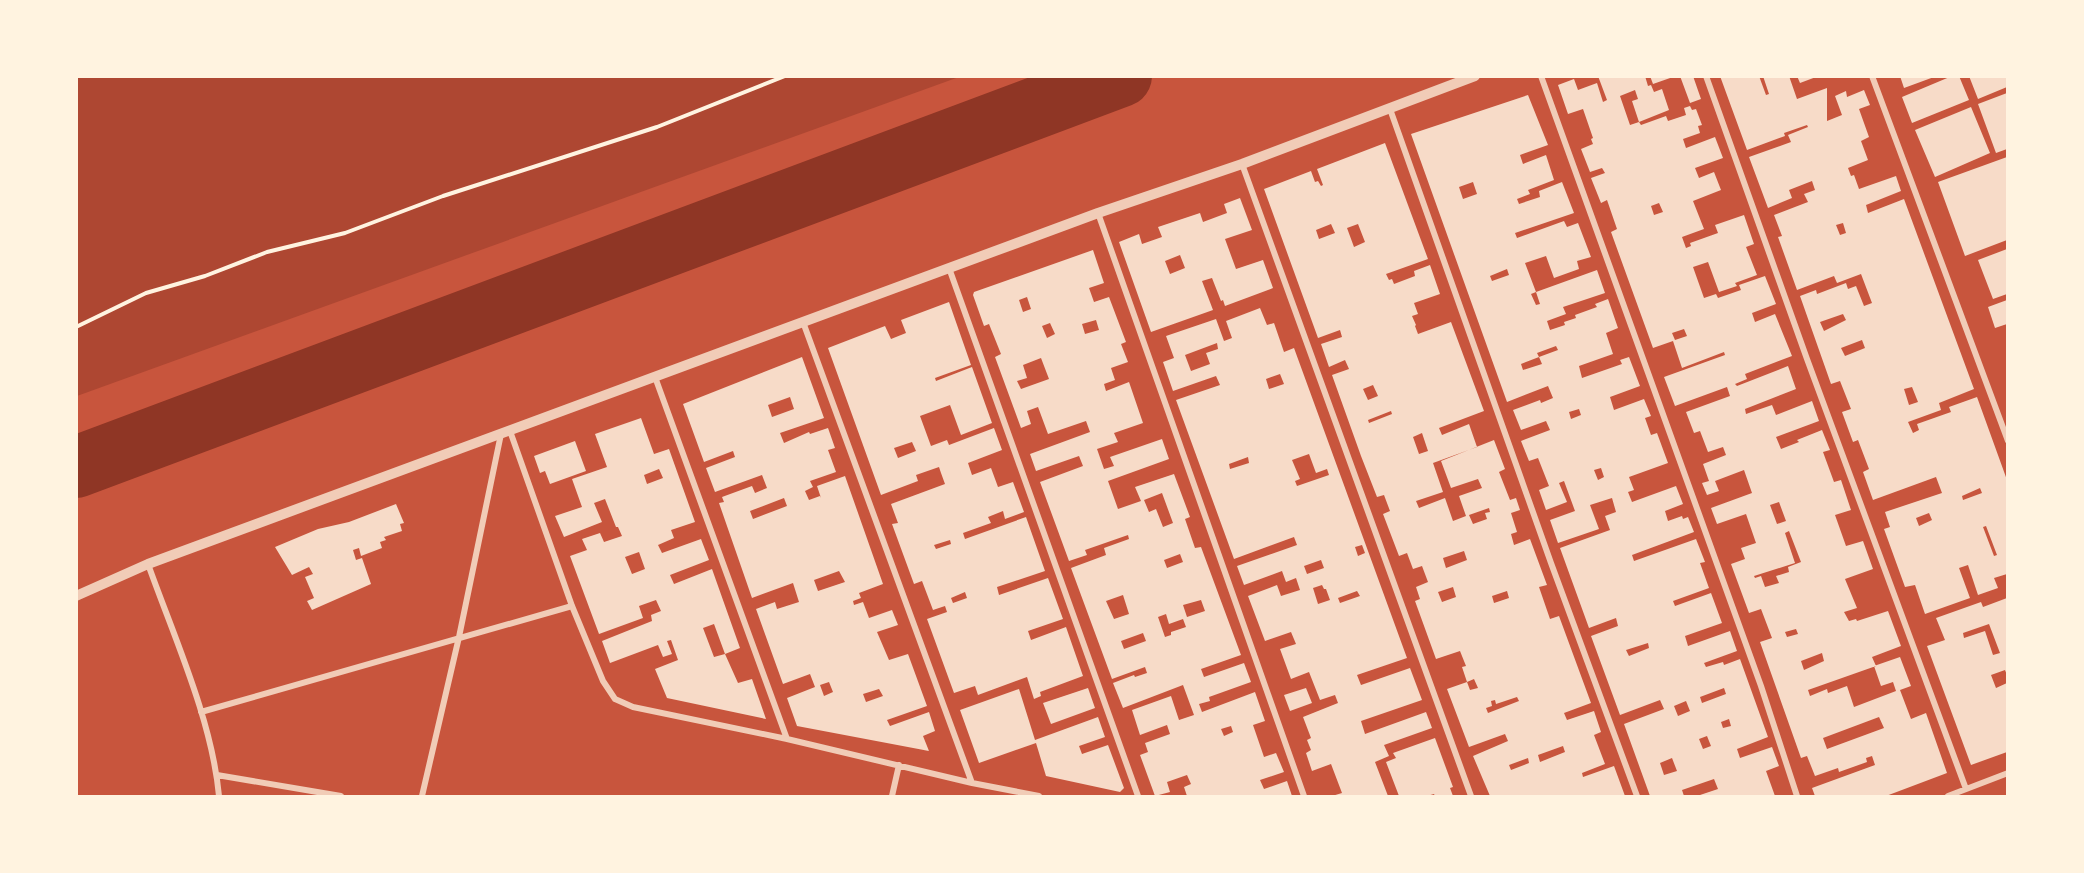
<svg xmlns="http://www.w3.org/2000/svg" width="2084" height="873" font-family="Bitter,serif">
<rect width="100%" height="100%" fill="#c8553d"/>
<!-- green -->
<path fill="#ae4732" d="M 77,77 L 959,77 L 77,396 Z"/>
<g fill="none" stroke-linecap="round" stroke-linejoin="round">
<!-- river -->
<path stroke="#8f3625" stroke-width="62" d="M 76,467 L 1121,76"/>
</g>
<!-- building -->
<path fill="#f7dbc8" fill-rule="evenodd" d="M 1598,76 L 1645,76 L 1648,86 L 1651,85 L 1654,92 L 1662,89 L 1669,110 L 1639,122 L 1641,125 L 1666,116 L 1668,121 L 1686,115 L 1684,108 L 1690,106 L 1692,110 L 1696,109 L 1702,125 L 1698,126 L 1700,133 L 1683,139 L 1686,148 L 1715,137 L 1723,158 L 1695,168 L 1699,178 L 1714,172 L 1721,190 L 1693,201 L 1704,229 L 1682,237 L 1686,248 L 1691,246 L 1690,243 L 1718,233 L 1715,225 L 1744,215 L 1754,244 L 1746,247 L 1757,275 L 1735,283 L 1737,286 L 1719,292 L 1708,262 L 1693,267 L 1704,298 L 1716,294 L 1718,298 L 1741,290 L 1739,285 L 1765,276 L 1776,304 L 1752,313 L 1755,322 L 1775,314 L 1792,356 L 1745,374 L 1747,379 L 1735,384 L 1737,386 L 1788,366 L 1796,389 L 1745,409 L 1746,414 L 1772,405 L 1776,415 L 1812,401 L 1819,421 L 1776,437 L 1781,449 L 1799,442 L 1797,440 L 1822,430 L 1830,450 L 1823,452 L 1834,482 L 1841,480 L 1851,510 L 1835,515 L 1846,546 L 1863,541 L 1873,569 L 1845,579 L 1857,608 L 1844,612 L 1849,621 L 1856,619 L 1857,621 L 1888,611 L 1901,646 L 1872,657 L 1876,666 L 1808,690 L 1810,696 L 1827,689 L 1828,693 L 1847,686 L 1854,707 L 1896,691 L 1893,682 L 1881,686 L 1874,666 L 1900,657 L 1911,686 L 1900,690 L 1911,719 L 1926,713 L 1947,773 L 1886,796 L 1815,796 L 1812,788 L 1875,765 L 1872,756 L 1866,758 L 1867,762 L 1839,772 L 1838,768 L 1815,776 L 1807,756 L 1801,758 L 1760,642 L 1772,638 L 1761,609 L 1749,613 L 1731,564 L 1745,559 L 1741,548 L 1756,543 L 1746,514 L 1717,524 L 1711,508 L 1752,493 L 1744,470 L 1715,481 L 1719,491 L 1707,495 L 1702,483 L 1709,481 L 1703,464 L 1726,455 L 1723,447 L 1708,452 L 1700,431 L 1694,433 L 1686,412 L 1730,396 L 1727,387 L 1675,406 L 1664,377 L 1725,355 L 1724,352 L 1682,368 L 1673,341 L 1653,348 L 1611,232 L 1617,229 L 1607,200 L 1601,203 L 1591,178 L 1605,173 L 1602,168 L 1590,172 L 1581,149 L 1593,144 L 1591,139 L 1593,138 L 1583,109 L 1568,114 L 1558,85 L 1574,79 L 1578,90 L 1597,83 L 1603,102 L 1607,100 ZM 1635,90 L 1638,99 L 1632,101 L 1639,122 L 1630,125 L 1620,96 ZM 1659,203 L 1663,212 L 1654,215 L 1651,206 ZM 1684,329 L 1687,336 L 1675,340 L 1672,333 ZM 1779,502 L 1786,521 L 1777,524 L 1770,505 ZM 1789,531 L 1801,562 L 1788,567 L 1789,572 L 1776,576 L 1779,583 L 1765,587 L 1761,576 L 1755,578 L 1754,576 L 1795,563 L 1785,533 ZM 1796,629 L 1798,634 L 1787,637 L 1785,632 ZM 1822,653 L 1824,661 L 1804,670 L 1801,661 ZM 1879,717 L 1884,728 L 1827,749 L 1823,738 Z
M 1650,76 L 1673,76 L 1673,77 L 1653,84 Z
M 1680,76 L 1693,76 L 1701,99 L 1690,103 Z
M 1720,76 L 1759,76 L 1766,95 L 1769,94 L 1763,76 L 1789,76 L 1797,99 L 1827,88 L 1827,121 L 1842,115 L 1835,96 L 1846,91 L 1847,97 L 1864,90 L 1870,105 L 1859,109 L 1869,137 L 1861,141 L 1868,160 L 1848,168 L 1851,176 L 1854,175 L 1859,189 L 1896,176 L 1901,191 L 1866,205 L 1868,213 L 1904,199 L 1974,389 L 1939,403 L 1941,410 L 1908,422 L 1913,433 L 1919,430 L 1917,424 L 1951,412 L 1949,407 L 1977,397 L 2007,480 L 2007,574 L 1994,578 L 1998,588 L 1978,595 L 1968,565 L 1959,568 L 1970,598 L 1925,614 L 1915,585 L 1905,587 L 1884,529 L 1890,527 L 1885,512 L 1942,493 L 1936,477 L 1873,500 L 1863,472 L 1869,469 L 1858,440 L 1853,442 L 1842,412 L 1851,409 L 1840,381 L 1831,384 L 1800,296 L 1816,290 L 1817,294 L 1846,283 L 1848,289 L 1856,286 L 1864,306 L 1872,303 L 1861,274 L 1837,283 L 1834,276 L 1797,290 L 1778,237 L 1782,236 L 1774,215 L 1808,202 L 1804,194 L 1815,190 L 1812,181 L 1789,190 L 1792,198 L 1768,208 L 1749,157 L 1791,142 L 1788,135 L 1808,127 L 1807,125 L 1784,133 L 1785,136 L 1747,150 ZM 1843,223 L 1846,233 L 1840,235 L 1836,225 ZM 1843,314 L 1846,320 L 1824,331 L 1820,322 ZM 1862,340 L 1865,348 L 1845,356 L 1841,348 ZM 1912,387 L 1918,402 L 1909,405 L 1904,389 ZM 1980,488 L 1982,493 L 1963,500 L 1962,496 ZM 1929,513 L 1932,520 L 1919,526 L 1916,518 ZM 1986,526 L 1997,555 L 1994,556 L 1983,527 Z
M 1797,76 L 1816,76 L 1816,77 L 1800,83 Z
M 1900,76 L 1934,76 L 1934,77 L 1904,88 Z
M 1952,76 L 1959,76 L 1969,100 L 1912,123 L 1902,97 Z
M 1969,76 L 2007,76 L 2007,87 L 1978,99 Z
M 2007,93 L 2007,149 L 1996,153 L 1978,104 Z
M 1528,95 L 1548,145 L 1520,155 L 1523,164 L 1546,155 L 1554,180 L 1528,190 L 1530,194 L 1517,199 L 1519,204 L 1540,197 L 1539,191 L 1562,182 L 1574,213 L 1515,233 L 1517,238 L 1564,221 L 1567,227 L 1578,223 L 1591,257 L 1577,261 L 1579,269 L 1554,278 L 1546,256 L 1525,263 L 1536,292 L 1597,270 L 1605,293 L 1563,307 L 1566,314 L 1547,321 L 1550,330 L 1565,325 L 1564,322 L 1576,318 L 1575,315 L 1597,307 L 1595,304 L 1608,299 L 1618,328 L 1606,333 L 1613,354 L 1579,366 L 1582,378 L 1622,364 L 1620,360 L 1629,357 L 1640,386 L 1610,397 L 1614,410 L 1644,399 L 1651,416 L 1645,418 L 1651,435 L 1657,433 L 1668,463 L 1629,477 L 1634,490 L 1628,492 L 1632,502 L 1676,486 L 1683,504 L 1665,511 L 1668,521 L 1682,516 L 1683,519 L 1688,517 L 1694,532 L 1632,555 L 1634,561 L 1696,539 L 1705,562 L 1700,563 L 1709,588 L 1673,601 L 1675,606 L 1711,593 L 1722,623 L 1685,636 L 1688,646 L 1730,631 L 1737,651 L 1704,663 L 1706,667 L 1723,662 L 1724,665 L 1740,659 L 1768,737 L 1737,749 L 1740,758 L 1772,747 L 1779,766 L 1766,771 L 1775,796 L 1697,796 L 1718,789 L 1714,779 L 1682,790 L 1684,796 L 1650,796 L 1624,724 L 1664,709 L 1660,700 L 1620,715 L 1591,636 L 1618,626 L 1616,618 L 1589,628 L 1560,548 L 1610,530 L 1605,516 L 1616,512 L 1612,498 L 1590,505 L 1599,529 L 1558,543 L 1550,520 L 1575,511 L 1564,481 L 1559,483 L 1567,502 L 1546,510 L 1539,490 L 1549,486 L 1538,458 L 1529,461 L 1521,441 L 1550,430 L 1546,421 L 1521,430 L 1513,410 L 1540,400 L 1541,403 L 1553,398 L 1548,386 L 1507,402 L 1411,134 ZM 1473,182 L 1477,194 L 1463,199 L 1459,187 ZM 1507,269 L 1509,275 L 1492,281 L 1490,276 ZM 1536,292 L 1540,304 L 1536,305 L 1531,294 ZM 1556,346 L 1558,350 L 1539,357 L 1542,364 L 1523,370 L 1521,364 L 1539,357 L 1537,353 ZM 1579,409 L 1581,415 L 1571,419 L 1569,412 ZM 1601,468 L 1604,477 L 1598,480 L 1594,470 ZM 1648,643 L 1649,648 L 1629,656 L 1626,650 ZM 1724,688 L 1726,694 L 1702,703 L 1700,697 ZM 1686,701 L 1690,711 L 1678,716 L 1674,706 ZM 1729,719 L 1731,726 L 1723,728 L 1721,722 ZM 1707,736 L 1711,746 L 1703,749 L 1699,739 ZM 1672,758 L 1677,771 L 1664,775 L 1660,763 Z
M 1971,107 L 1990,153 L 1935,177 L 1915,130 Z
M 1385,143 L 1428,259 L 1386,274 L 1389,280 L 1392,279 L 1394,284 L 1415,276 L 1414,271 L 1430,265 L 1440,294 L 1414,303 L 1418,314 L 1412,316 L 1416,325 L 1415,326 L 1418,334 L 1451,322 L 1484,411 L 1439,428 L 1442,435 L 1469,424 L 1477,447 L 1433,463 L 1443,492 L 1416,501 L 1419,508 L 1445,498 L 1453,521 L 1466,516 L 1459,496 L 1482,488 L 1478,479 L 1451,488 L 1441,461 L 1494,440 L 1505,469 L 1499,472 L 1510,500 L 1516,498 L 1520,510 L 1511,513 L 1517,532 L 1511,534 L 1514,545 L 1530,539 L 1547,585 L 1539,587 L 1550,619 L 1559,616 L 1591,703 L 1564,713 L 1567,720 L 1594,711 L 1601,732 L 1594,735 L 1605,764 L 1582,773 L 1583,777 L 1614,766 L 1625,796 L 1490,796 L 1473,756 L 1508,741 L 1505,734 L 1469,747 L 1447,689 L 1467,682 L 1470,690 L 1478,688 L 1474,679 L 1467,682 L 1462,667 L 1466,666 L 1460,651 L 1436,659 L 1415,601 L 1420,599 L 1416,587 L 1428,582 L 1422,566 L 1413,569 L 1407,553 L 1399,556 L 1383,514 L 1390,511 L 1384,495 L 1377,497 L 1361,456 L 1332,375 L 1349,369 L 1345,360 L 1329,367 L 1321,344 L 1342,337 L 1340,330 L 1318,338 L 1264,189 L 1311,171 L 1315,182 L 1318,181 L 1321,186 L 1323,185 L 1317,169 ZM 1331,224 L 1335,233 L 1319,239 L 1316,230 ZM 1358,224 L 1365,242 L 1354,247 L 1347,228 ZM 1373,385 L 1378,396 L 1368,400 L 1363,389 ZM 1391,411 L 1392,414 L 1369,423 L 1368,420 ZM 1422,433 L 1428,451 L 1419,454 L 1413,437 ZM 1489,508 L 1490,512 L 1485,513 L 1487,519 L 1473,524 L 1469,515 ZM 1464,551 L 1467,560 L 1446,568 L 1443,558 ZM 1453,587 L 1456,597 L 1442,602 L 1438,592 ZM 1507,591 L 1509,598 L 1494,603 L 1492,596 ZM 1517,697 L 1519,701 L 1488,713 L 1486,708 L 1492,706 L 1491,701 L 1495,700 L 1496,704 ZM 1563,746 L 1565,752 L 1540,762 L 1538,755 ZM 1528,758 L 1529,763 L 1511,770 L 1509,765 Z
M 2007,157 L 2007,240 L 1965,256 L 1938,182 Z
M 1240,198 L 1252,230 L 1225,239 L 1236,269 L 1263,260 L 1273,288 L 1225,306 L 1223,300 L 1221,301 L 1212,278 L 1202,281 L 1213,310 L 1151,332 L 1119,242 L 1139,234 L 1142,244 L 1162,237 L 1158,227 L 1200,213 L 1203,222 L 1227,213 L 1224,204 ZM 1180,255 L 1185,268 L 1170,274 L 1165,261 Z
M 2007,249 L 2007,294 L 1993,299 L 1978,260 Z
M 1093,250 L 1104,283 L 1089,288 L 1094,302 L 1109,297 L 1126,342 L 1121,344 L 1128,362 L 1111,368 L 1115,380 L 1104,384 L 1106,391 L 1129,382 L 1143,423 L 1114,433 L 1118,442 L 1097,449 L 1104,469 L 1114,466 L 1110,457 L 1162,439 L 1169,459 L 1108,481 L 1118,509 L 1141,501 L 1135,487 L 1174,474 L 1190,517 L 1185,519 L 1195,548 L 1201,547 L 1241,655 L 1201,669 L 1204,677 L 1244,663 L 1251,682 L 1209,697 L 1210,701 L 1199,704 L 1202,712 L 1255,692 L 1265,721 L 1253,725 L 1264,757 L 1276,753 L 1284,772 L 1260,780 L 1264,789 L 1287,781 L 1292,796 L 1187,796 L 1184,787 L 1191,784 L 1187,775 L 1167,782 L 1170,792 L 1155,796 L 1140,755 L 1148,752 L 1145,743 L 1170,734 L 1167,725 L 1140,735 L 1132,710 L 1171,696 L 1179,720 L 1194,715 L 1183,685 L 1123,708 L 1113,683 L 1134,675 L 1135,677 L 1147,673 L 1145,667 L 1112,679 L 1071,568 L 1106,555 L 1104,548 L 1129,539 L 1128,535 L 1085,550 L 1087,555 L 1069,561 L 1040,482 L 1083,466 L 1079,456 L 1036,471 L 1030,454 L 1090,432 L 1086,421 L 1048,434 L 1038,407 L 1027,411 L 1031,424 L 1021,428 L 995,357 L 1001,354 L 989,324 L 984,326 L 973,295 L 974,292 ZM 1027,297 L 1031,309 L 1023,312 L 1019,300 ZM 1096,320 L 1099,330 L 1085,334 L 1082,324 ZM 1050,323 L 1055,334 L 1047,338 L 1042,326 ZM 1041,358 L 1049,379 L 1021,389 L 1017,381 L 1027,378 L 1023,365 ZM 1162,493 L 1173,523 L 1163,527 L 1156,509 L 1149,512 L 1144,500 ZM 1180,554 L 1183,562 L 1167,568 L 1164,560 ZM 1123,595 L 1129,614 L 1114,619 L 1106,601 ZM 1201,600 L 1205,611 L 1187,617 L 1183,605 ZM 1166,614 L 1169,624 L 1183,619 L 1186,627 L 1171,632 L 1171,635 L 1165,637 L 1158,617 ZM 1143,633 L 1146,641 L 1124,649 L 1121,641 ZM 1231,726 L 1233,732 L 1224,736 L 1221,729 Z
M 2007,300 L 2007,324 L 1995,328 L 1988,307 Z
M 949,302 L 971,365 L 935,378 L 936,381 L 972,367 L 992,423 L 961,435 L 950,405 L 920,416 L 931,446 L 947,440 L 949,445 L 994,428 L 1002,450 L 968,463 L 972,475 L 991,468 L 998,487 L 1013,482 L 1024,512 L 1005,519 L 1003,511 L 988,517 L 991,523 L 963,533 L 965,539 L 1026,517 L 1045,571 L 997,587 L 999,595 L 1048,578 L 1063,619 L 1028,631 L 1031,640 L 1066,627 L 1083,676 L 1040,692 L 1041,696 L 1034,699 L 1027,677 L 978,695 L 975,686 L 954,693 L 927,619 L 947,612 L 945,606 L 933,610 L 922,581 L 914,584 L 892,524 L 898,523 L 891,504 L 945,484 L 941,473 L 939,467 L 916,475 L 918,481 L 881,495 L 828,348 L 885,326 L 891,339 L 906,333 L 901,320 ZM 912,442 L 916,451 L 898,458 L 894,448 ZM 950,540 L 951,544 L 936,549 L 934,545 ZM 965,592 L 967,598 L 953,603 L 951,598 Z
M 1260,308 L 1267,325 L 1274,323 L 1284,352 L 1294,348 L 1407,658 L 1357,675 L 1361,685 L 1410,668 L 1422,700 L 1361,721 L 1365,734 L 1426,712 L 1432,728 L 1384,745 L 1389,756 L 1375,762 L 1388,796 L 1332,796 L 1342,793 L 1331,764 L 1312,771 L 1306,753 L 1311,750 L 1307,740 L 1311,738 L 1303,717 L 1338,703 L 1335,695 L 1320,700 L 1309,672 L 1291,679 L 1280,649 L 1296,644 L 1291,632 L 1265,641 L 1248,596 L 1277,585 L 1281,596 L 1300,590 L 1296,578 L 1286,582 L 1282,571 L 1244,585 L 1237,566 L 1297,545 L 1294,537 L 1234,559 L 1176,400 L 1220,385 L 1216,376 L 1173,391 L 1163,362 L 1174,358 L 1166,336 L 1216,319 L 1224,341 L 1232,338 L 1226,321 ZM 1217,343 L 1218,349 L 1206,353 L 1210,364 L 1191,371 L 1185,355 ZM 1280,374 L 1284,384 L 1269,389 L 1266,379 ZM 1309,454 L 1316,473 L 1327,469 L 1329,475 L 1297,486 L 1295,481 L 1300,479 L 1292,460 ZM 1248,457 L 1249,463 L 1230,469 L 1229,464 ZM 1362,545 L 1365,553 L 1358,556 L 1355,547 ZM 1321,560 L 1324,568 L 1307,574 L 1304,566 ZM 1322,585 L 1324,589 L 1326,589 L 1330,600 L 1318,604 L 1313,588 ZM 1357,591 L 1360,596 L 1340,603 L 1338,598 Z
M 802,357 L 824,418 L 780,433 L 784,443 L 809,432 L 810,434 L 828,428 L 835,448 L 828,450 L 836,472 L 810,481 L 813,487 L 805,491 L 809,500 L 820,496 L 821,498 L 817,486 L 845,476 L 883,584 L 859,593 L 861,598 L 853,601 L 854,605 L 863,602 L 869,618 L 892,610 L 898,625 L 877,632 L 889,660 L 908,654 L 927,706 L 887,720 L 890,726 L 929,712 L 935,731 L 923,736 L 929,751 L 797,726 L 787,698 L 815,687 L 810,674 L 783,684 L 756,609 L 775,602 L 777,609 L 799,602 L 793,583 L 752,598 L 719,503 L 724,502 L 722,497 L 752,486 L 755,493 L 767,488 L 762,475 L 715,492 L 706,468 L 735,457 L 733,451 L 704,462 L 683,404 ZM 790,397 L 794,409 L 772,417 L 768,405 ZM 784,498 L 787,506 L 753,519 L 750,511 ZM 839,571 L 845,582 L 818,591 L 814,580 ZM 829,682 L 833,692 L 824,696 L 820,685 ZM 879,689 L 883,696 L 866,702 L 863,694 Z
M 641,418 L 654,454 L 669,449 L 695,522 L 671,530 L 674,538 L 658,545 L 662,553 L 701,539 L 709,560 L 670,575 L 674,584 L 712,569 L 740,648 L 725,654 L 714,624 L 703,628 L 714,657 L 725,654 L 738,683 L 752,679 L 766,719 L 667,698 L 655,669 L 678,660 L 671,640 L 667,641 L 672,654 L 663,657 L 658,645 L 610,663 L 602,641 L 652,621 L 651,615 L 661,611 L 656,600 L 639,606 L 643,618 L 599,634 L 570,556 L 587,550 L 582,539 L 600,533 L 604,542 L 622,536 L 618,527 L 616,527 L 605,499 L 594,503 L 602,522 L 564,537 L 555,516 L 582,507 L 572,479 L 607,467 L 595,434 ZM 659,469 L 663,478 L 647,484 L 644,475 ZM 639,552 L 645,569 L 632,574 L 625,557 Z
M 575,441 L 586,471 L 550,484 L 545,471 L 540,473 L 534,456 Z
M 396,504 L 404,523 L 400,524 L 402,531 L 384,537 L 386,540 L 380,542 L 382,548 L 361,556 L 359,548 L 353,550 L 356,560 L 362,558 L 371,584 L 312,610 L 307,601 L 314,598 L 305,577 L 313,574 L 309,567 L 292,575 L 275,547 L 318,529 L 349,522 Z
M 2007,598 L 2007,675 L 2005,670 L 1991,675 L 1996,688 L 2007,683 L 2007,752 L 1971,765 L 1927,646 L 1945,640 L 1936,618 L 1981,602 L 1983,607 ZM 1989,624 L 2000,653 L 1993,655 L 1985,631 L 1964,638 L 1963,633 Z
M 1088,688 L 1095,708 L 1051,724 L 1043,703 Z
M 1306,688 L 1312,703 L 1290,711 L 1284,695 Z
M 1019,689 L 1035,740 L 1098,717 L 1105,737 L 1079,746 L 1082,754 L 1108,745 L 1124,788 L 1120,792 L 1046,776 L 1036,743 L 979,763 L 960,710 Z
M 1435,738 L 1453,787 L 1450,788 L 1453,796 L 1435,796 L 1434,794 L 1427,796 L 1399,796 L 1386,762 L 1396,758 L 1393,753 Z"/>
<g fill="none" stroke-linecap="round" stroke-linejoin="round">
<!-- path -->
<path stroke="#fff3e0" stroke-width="4" d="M 76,327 L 146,293 L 205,276 L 267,252 L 345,233 L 443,196 L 657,127 L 785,76"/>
<!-- minor -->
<path stroke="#f1ccb7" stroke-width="6" d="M 1541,76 L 1761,686 L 1797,796
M 1706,76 L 1807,359 L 1966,789
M 1872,76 L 2008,441
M 1390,109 L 1551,563 L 1637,796
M 1242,164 L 1471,796
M 1098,213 L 1304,796
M 949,268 L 1138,796
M 803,322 L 972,783
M 655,377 L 787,739
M 510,431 L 572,606 L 603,681 L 615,699 L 633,707 L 787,739 L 972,783 L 1039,796
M 148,564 C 174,637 212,720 219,796
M 201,712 L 572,606
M 217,775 L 341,796
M 422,796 L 459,637 L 501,434
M 892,796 L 899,765
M 1948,796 L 2008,773"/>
<!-- tertiary -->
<path stroke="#f1ccb7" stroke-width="10" d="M 76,596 L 148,564 L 1098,213 L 1242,164 L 1475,76"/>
</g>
<!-- border -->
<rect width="2084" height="873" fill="none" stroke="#fff3e0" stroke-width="156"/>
</svg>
